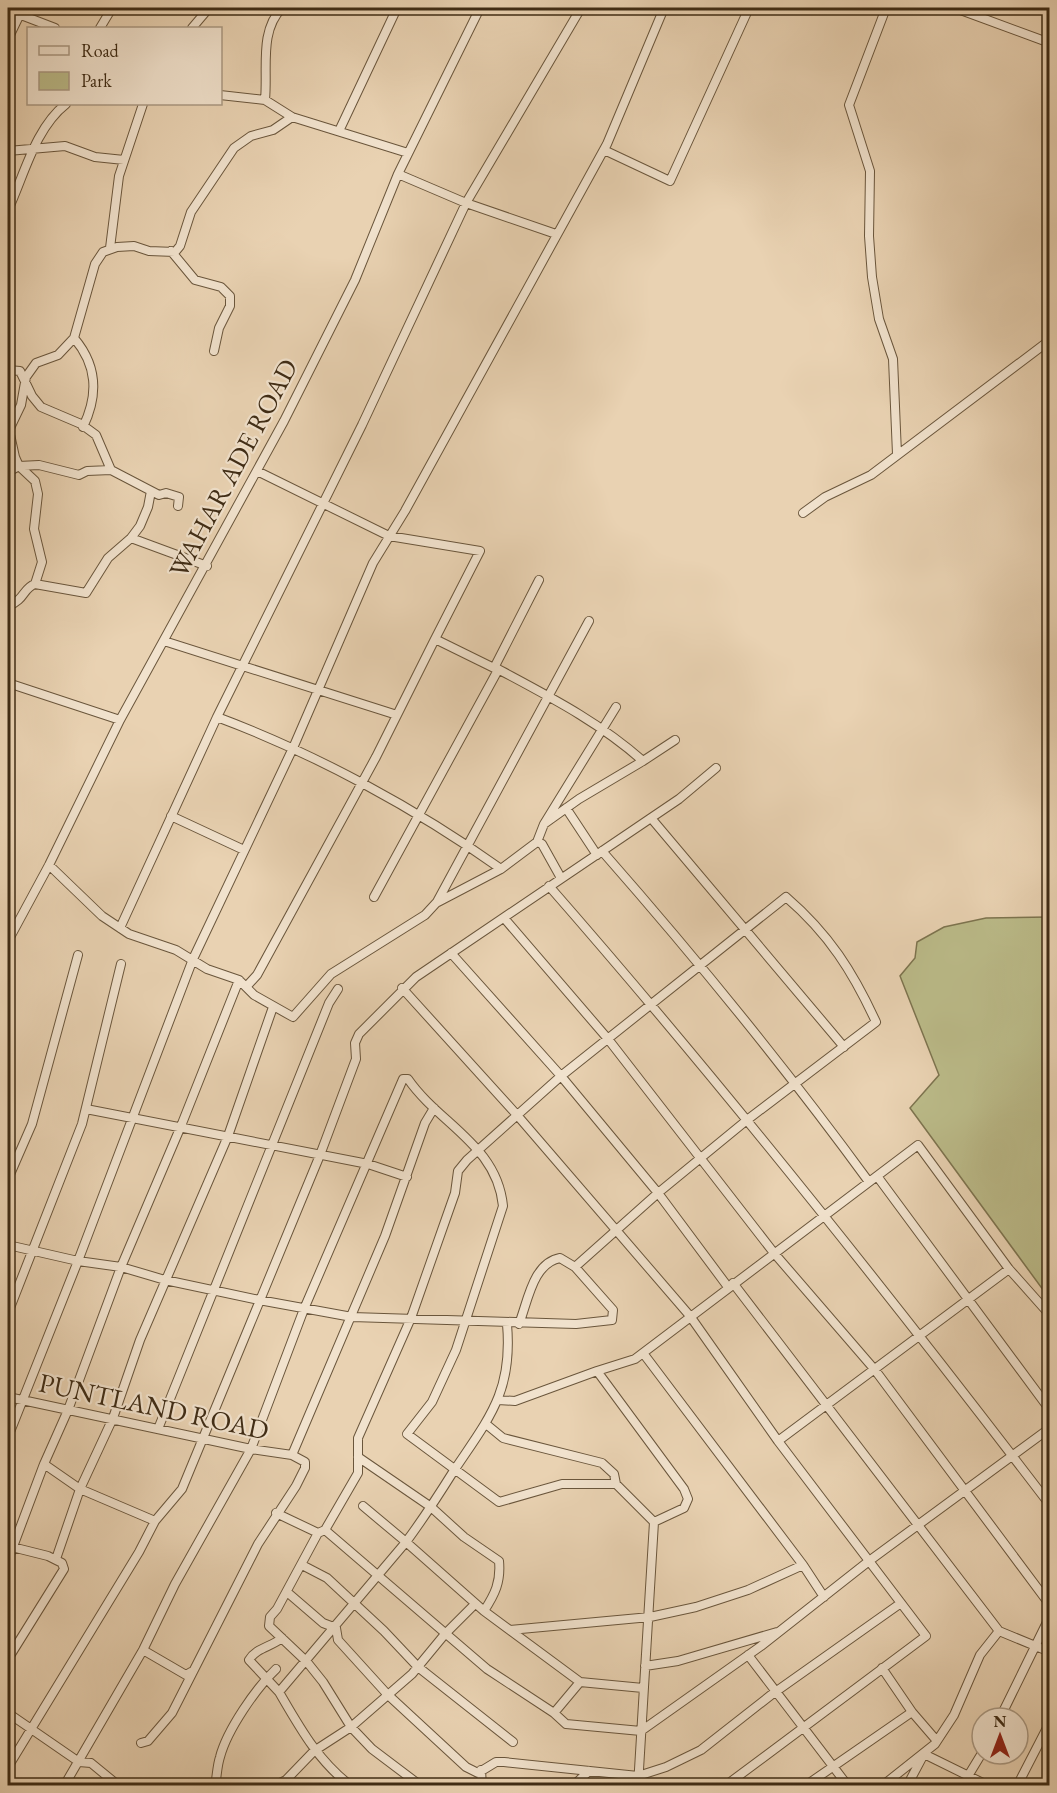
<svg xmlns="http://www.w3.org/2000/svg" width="1057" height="1793" font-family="'EB Garamond',serif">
<rect width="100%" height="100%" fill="#e9d2b2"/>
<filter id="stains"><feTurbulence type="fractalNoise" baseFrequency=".00333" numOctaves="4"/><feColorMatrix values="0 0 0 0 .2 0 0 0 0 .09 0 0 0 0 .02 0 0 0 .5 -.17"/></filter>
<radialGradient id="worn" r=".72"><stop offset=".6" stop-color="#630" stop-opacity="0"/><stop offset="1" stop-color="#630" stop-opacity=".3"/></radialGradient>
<!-- green -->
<path fill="#bbbb89" stroke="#7d744f" stroke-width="1.5" d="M 1049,917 L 1050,917 L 1049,1298 L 910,1108 L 939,1075 L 900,976 L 915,958 L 917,942 L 944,927 L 986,918 Z"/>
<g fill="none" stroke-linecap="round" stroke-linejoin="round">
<!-- minor casing -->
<g stroke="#6a563c" stroke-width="10">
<path id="minor" d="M 886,8 L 849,105 L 870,171 L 869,236 L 872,277 L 879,319 L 893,359 L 897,454
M 955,8 L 1050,43
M 8,10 L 55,28
M 100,28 L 112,8
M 192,28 L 209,8
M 8,39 L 20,14
M 220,95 L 265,100 L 292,117 L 408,153
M 265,100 C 268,69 259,31 282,8
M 339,131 L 397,8
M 604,150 L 670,181 L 749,8
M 8,151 L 65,146 L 95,157 L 124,160
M 398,174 L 466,203 L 556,234
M 8,210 C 24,176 35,128 66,104
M 110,248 L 119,176 L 143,104
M 171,251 L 195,280 L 221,287 L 230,296 L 230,306 L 219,328 L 214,351
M 74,338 C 97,365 99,394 83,427
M 8,370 L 20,371 L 32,396 L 41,407 L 81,424 L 96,435 L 111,470
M 257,471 L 389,536 L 480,551 L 435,639 L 494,668 L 539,580
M 8,472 L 19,466 L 39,465 L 79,475 L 87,471 L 111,470 L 159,495 L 166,493 L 179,497 L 178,506
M 803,513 L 825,497 L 871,475 L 1050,340
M 131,538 L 207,566
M 35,584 L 86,593 L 108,558 L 131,538 L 140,526 L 148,507 L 151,491
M 8,606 C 25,600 23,588 35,584 L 42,562 L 34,529 L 38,494 L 35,481 L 19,466 L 15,457 L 9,430 L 21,405 L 26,377 L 36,363 L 58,355 L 74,338 L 95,264 L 103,252 L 117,247 L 134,246 L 149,251 L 175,252 L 180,246 L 191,212 L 234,148 L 251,136 L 273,130 L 292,117
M 164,641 L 397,715
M 496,668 C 548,696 598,721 643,761 L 675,740
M 8,683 L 120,720
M 616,707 L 544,824 L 579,799 L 643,761
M 566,808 L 597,855
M 171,816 L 244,850
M 651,818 L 844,1047
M 544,824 L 537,842 L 501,869 C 417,809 314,753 217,717 L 362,425 L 466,203 L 581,8
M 537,842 L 542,844 L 561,878
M 602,851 C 696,958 785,1067 869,1182
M 49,865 L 102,916 L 129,934 L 176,950 L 207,969 L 239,980 L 254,995 L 293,1017 L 331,974 L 425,915 L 437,902 L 589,621
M 549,886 C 724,1086 889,1294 1050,1505
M 374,897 L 498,670
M 438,902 L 501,869
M 504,918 L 608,1039 L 774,1253 L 875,1370 L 1050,1605
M 120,928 L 217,717
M 8,941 L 49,865 L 120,720 L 284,421 L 355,280 L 398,174 L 480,8
M 451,953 L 561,1076 L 658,1193 L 728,1287
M 246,987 L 257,975 L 376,757 L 435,639
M 402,988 L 517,1115 L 690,1316 L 778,1441 L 926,1636 L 725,1786
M 86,1109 L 368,1164 L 407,1177
M 877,1176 L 1050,1410
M 8,1179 L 32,1124 L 78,955
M 8,1245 L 78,1261 L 121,1267 L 165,1280 L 259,1300 L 352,1317 L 576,1324 L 612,1320 L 613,1310 L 575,1267 L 658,1193 L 747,1120 L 876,1022 C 853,972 829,934 786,897 L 561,1076 L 467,1160 L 458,1171 L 455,1193 L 411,1318 L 358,1438 L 358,1473 L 325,1530 L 318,1533 L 276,1513
M 733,1283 L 999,1631
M 8,1313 L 82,1124 L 121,964
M 519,1324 C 528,1301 533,1263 560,1258 L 575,1267
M 643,1353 L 803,1565 L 824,1597
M 8,1397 L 251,1449 L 292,1455 L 305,1462 L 305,1468 L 296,1486 L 258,1544 L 172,1713 L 148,1741 L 141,1743
M 498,1400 L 515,1401 L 597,1371
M 486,1424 L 503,1438 L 602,1463 L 614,1474 L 616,1484
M 158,1429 L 329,1003 L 338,989
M 8,1437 L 78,1261 L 193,959 L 293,748 L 373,563 L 405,511 L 607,144 L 664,8
M 778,1441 L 1009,1269
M 292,1455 L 385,1236 L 425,1123 L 434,1108
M 358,1457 L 431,1507 L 464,1537 L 499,1561 C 501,1582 495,1594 484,1611
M 44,1464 L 80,1489 L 155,1521
M 363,1506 L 406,1542 C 423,1519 438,1496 453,1472 C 489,1418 513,1392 507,1324
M 325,1530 L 487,1669 L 554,1713 L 566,1724 L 641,1731 L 761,1646 L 869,1561 L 1050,1428
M 318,1533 L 277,1609 L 270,1617 L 269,1626 L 307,1662 L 323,1682 L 351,1727 L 372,1749 L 421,1786
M 8,1546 L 48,1556 L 62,1563 L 64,1569 L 8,1659
M 56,1559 L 80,1489 L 113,1418 L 140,1340 L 228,1136 L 273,1007
M 8,1560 L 44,1464 L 68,1410 L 121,1267 L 181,1126 L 239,980
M 302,1565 L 327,1578 L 384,1631 L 418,1667 L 513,1742
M 287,1592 L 323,1623 L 336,1628 L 338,1640 L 387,1694 L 466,1767 L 478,1773 L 496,1762 L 504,1762 L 638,1776 L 666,1767 L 701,1750 L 771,1695 L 901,1603
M 510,1630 L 650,1617 L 696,1607 L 748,1590 L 803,1565
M 143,1650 L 186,1675 L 191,1672
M 748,1655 L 848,1786
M 645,1666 L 678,1661 L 777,1632
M 279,1692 L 249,1660 C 256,1648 271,1647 282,1638
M 912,1712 L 937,1741
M 8,1713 L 79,1762 L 91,1763 L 119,1786
M 554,1713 L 580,1682
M 1000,1718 L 1050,1616
M 8,1767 L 139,1552 L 155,1521 L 182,1489 L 320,1155 L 356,1059 L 355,1043 L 359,1034 L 416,977 L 679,799 L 716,768
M 481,1770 L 482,1786
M 64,1786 L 143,1650 L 175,1584 L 251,1449 L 304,1309 L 403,1079 L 408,1079 C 439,1124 497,1145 503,1206 L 456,1350 L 432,1402 L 407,1434 L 499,1502 L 562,1484 L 616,1484 L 654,1522
M 215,1786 C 217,1776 217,1766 220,1757 C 227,1730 256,1688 276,1669
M 274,1786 L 286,1780 L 314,1751 L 351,1727 L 412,1674 L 445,1634 L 475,1604
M 351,1786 C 318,1761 300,1728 279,1692 L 406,1542 L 484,1611 L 580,1682 L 643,1688
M 573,1786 L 589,1771
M 638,1786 L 654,1522 L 684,1508 L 688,1499 L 684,1489 L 597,1371 L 635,1359 L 918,1145 L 1009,1269 L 1050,1315
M 805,1786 L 912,1712 L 882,1668
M 882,1786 L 935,1744 L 954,1715 L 980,1655 L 999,1631 L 1050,1652
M 907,1786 L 924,1754 L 989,1786
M 962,1786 L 982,1753
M 1017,1786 L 1050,1722"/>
</g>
<!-- minor -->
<use href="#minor" stroke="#f1e2cd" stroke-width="8"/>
</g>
<g text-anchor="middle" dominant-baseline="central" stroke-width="4.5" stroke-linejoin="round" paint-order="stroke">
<!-- street labels -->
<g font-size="27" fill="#3f2c15" stroke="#f1e2cd">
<text transform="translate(233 468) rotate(-62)">WAHAR ADE ROAD</text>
<text transform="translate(154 1406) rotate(12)">PUNTLAND ROAD</text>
</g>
</g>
<!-- margin -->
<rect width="1057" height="1793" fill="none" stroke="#e9d2b2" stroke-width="30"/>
<rect x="9" y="9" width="1039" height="1775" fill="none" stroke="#3f2c15" stroke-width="3"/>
<rect x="15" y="15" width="1027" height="1763" fill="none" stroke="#3f2c15" stroke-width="1.5"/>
<!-- legend -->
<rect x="27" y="27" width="195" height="78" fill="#f1e2cd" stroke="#aa9983" stroke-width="1.5"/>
<rect x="39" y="46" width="30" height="9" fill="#f1e2cd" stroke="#aa9983" stroke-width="1.5"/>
<text x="81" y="57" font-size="18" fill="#3f2c15">Road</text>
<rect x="39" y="72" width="30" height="18" fill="#bbbb89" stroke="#aa9983" stroke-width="1.5"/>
<text x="81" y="87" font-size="18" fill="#3f2c15">Park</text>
<!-- north arrow -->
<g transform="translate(1000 1736)"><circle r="28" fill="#f1e2cd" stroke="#aa9983" stroke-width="1.5"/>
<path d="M0-4.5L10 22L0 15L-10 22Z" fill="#8f2418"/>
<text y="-9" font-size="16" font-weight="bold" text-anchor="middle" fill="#3f2c15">N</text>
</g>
<rect width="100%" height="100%" filter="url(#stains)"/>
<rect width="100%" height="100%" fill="url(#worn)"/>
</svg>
